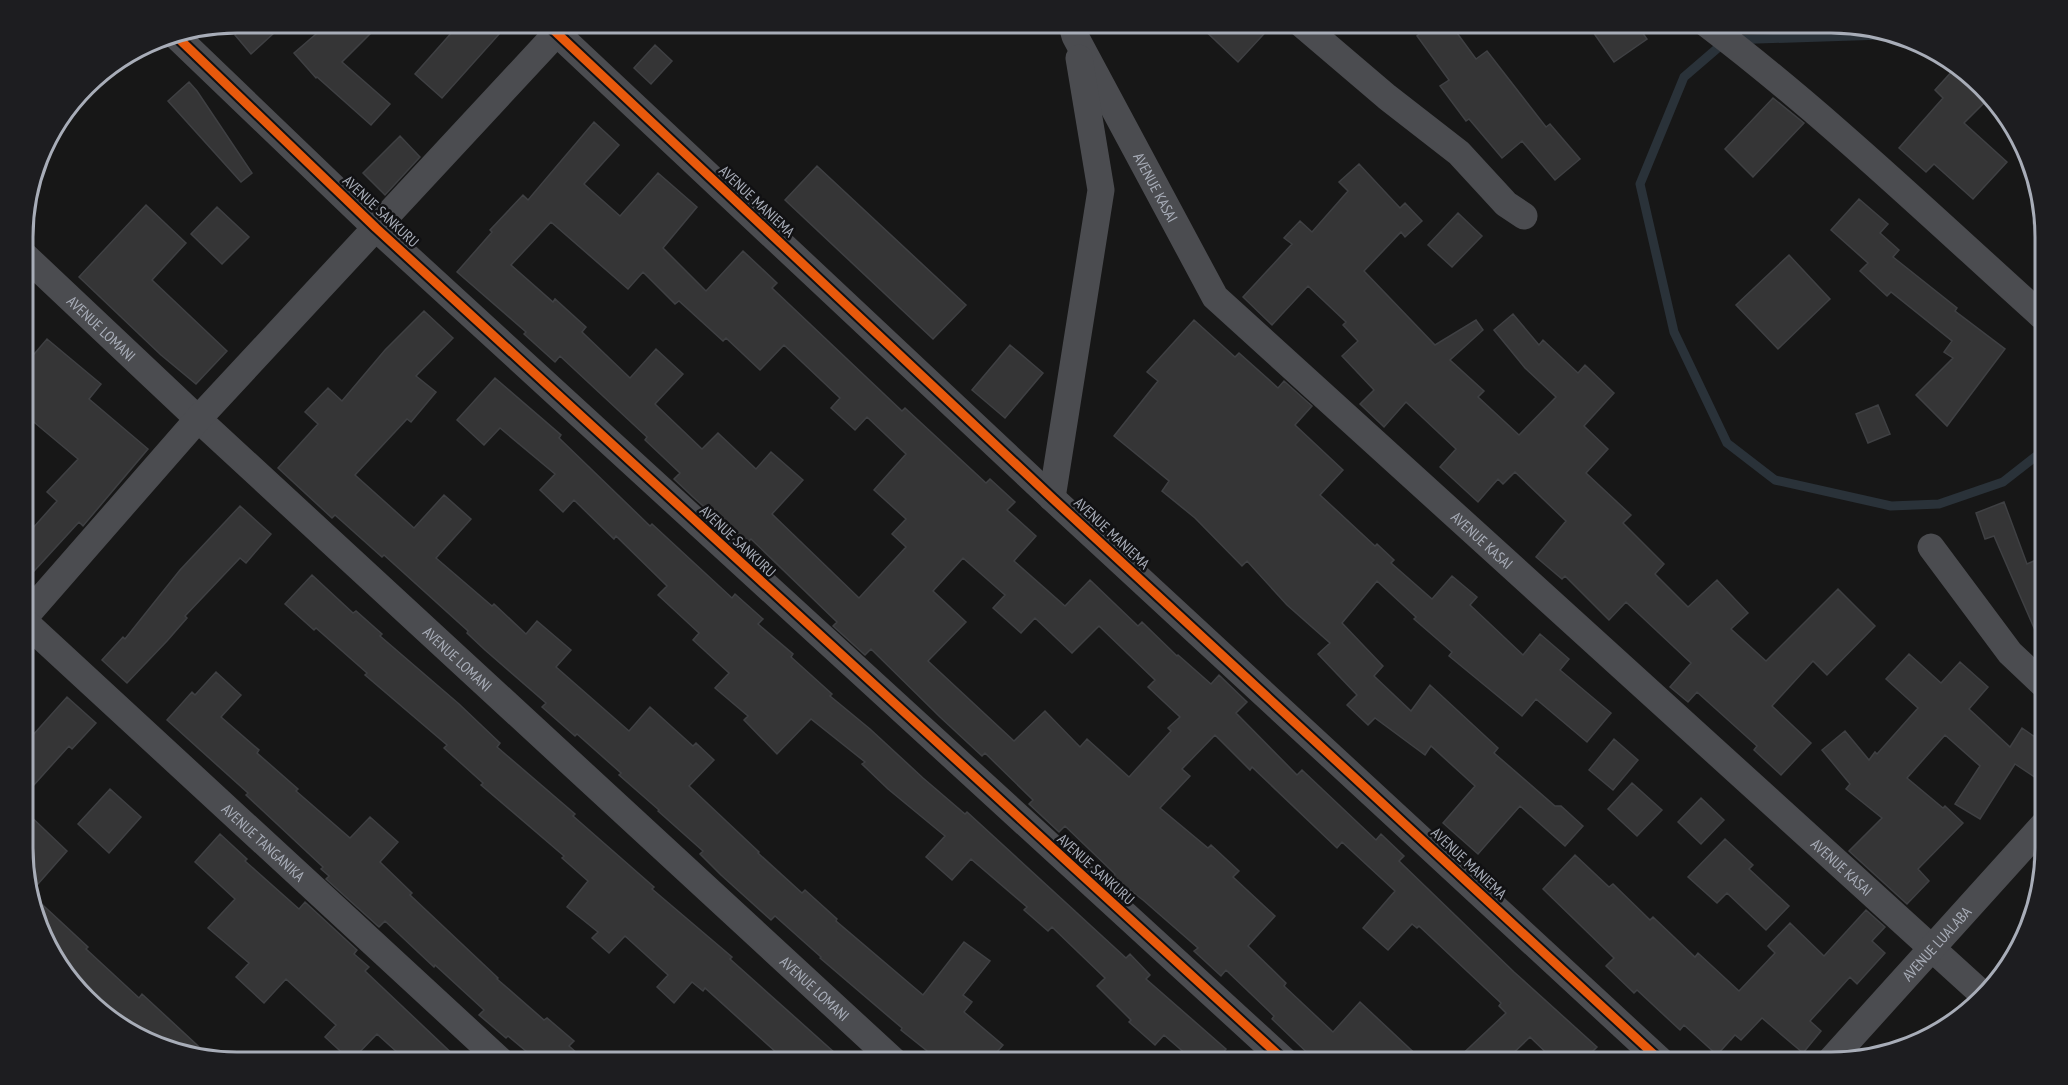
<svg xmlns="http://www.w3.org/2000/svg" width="2068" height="1085" font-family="'PT Sans Narrow',sans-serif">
<rect width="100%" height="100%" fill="#171717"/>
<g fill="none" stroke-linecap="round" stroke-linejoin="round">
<!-- stream -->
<path stroke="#2a3239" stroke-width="9" d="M 1884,35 L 1727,40 L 1684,77 L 1640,184 L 1674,332 L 1727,443 L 1775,480 L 1891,506 L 1939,504 L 2003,482 L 2044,450"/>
</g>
<!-- building -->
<path fill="#353536" stroke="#3f4043" stroke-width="1.5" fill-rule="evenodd" d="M 249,22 L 286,22 L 251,54 L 235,35 Z
M 330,22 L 382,22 L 342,62 L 390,104 L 371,125 L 317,77 L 316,78 L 294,53 Z
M 461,22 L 510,22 L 442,98 L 415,74 Z
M 1196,22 L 1275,22 L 1238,62 Z
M 1434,22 L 1449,22 L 1476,59 L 1487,51 L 1546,127 L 1550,124 L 1580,159 L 1555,180 L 1522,141 L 1502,158 L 1469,119 L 1466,121 L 1440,86 L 1449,80 L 1417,36 Z
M 1586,22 L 1635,22 L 1647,39 L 1614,62 Z
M 655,45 L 672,61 L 651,84 L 634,68 Z
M 1954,69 L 1988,99 L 1964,123 L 2007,162 L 1973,199 L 1934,164 L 1926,172 L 1899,148 L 1943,98 L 1935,90 Z
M 189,82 L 197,91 L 252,173 L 241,182 L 168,101 Z
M 1773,98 L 1804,123 L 1753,177 L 1725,149 Z
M 594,122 L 619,145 L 584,184 L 620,216 L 658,173 L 697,207 L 663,248 L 706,291 L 743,251 L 777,283 L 772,288 L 902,411 L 905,408 L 986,483 L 990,479 L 1015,502 L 1007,510 L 1036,536 L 1014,561 L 1065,606 L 1090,580 L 1138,626 L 1142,622 L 1177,656 L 1178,655 L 1211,684 L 1219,675 L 1247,702 L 1236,713 L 1297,775 L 1302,770 L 1376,840 L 1381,834 L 1404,856 L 1399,861 L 1514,972 L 1597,1047 L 1582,1062 L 1556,1062 L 1530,1037 L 1504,1062 L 1454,1062 L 1506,1013 L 1499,1006 L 1501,1003 L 1419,926 L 1417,928 L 1412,924 L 1388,950 L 1363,928 L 1395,891 L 1342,842 L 1337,848 L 1252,767 L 1250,770 L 1215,735 L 1182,769 L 1190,776 L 1160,808 L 1208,848 L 1211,845 L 1239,871 L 1233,877 L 1275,916 L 1248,946 L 1286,983 L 1284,986 L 1333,1032 L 1360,1002 L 1424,1062 L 1317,1062 L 1272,1019 L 1274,1016 L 1226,970 L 1221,976 L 1194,951 L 1198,948 L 1143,900 L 1113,877 L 1115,874 L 1065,826 L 1059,832 L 1029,804 L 1033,800 L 985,753 L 982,756 L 940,717 L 871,649 L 865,655 L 833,626 L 837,622 L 751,539 L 746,544 L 693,497 L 674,479 L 680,473 L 645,440 L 647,437 L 560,356 L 555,362 L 524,334 L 526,332 L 457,272 L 492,232 L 490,230 L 523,195 L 528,200 ZM 551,222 L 628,289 L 643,272 L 675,304 L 679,301 L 723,341 L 726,338 L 760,370 L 784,345 L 840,398 L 831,408 L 855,430 L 867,417 L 906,454 L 874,490 L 906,519 L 892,534 L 906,547 L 859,598 L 772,514 L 803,480 L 771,452 L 756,469 L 718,433 L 702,449 L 655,404 L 683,374 L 656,349 L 630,378 L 582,332 L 586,327 L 555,299 L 553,302 L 511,265 ZM 963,558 L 1005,595 L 993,608 L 1021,633 L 1035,618 L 1072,653 L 1099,626 L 1155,680 L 1148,687 L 1180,717 L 1168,728 L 1171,731 L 1129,777 L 1087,739 L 1080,747 L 1045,711 L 1014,741 L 928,661 L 966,622 L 933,591 Z
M 400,136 L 420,157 L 385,195 L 363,173 Z
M 1359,164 L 1400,208 L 1405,203 L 1422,221 L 1405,237 L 1401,232 L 1364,271 L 1435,345 L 1476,320 L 1483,330 L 1450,360 L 1484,391 L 1478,397 L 1519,435 L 1556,397 L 1525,368 L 1494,330 L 1513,314 L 1539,345 L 1543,340 L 1578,373 L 1585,365 L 1614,393 L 1584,426 L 1608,449 L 1586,473 L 1631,515 L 1623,523 L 1664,564 L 1655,574 L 1688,607 L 1717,580 L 1748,613 L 1731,629 L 1766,661 L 1838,589 L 1875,626 L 1827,675 L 1813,661 L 1772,706 L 1811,743 L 1781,775 L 1754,750 L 1757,746 L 1697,692 L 1688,702 L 1670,687 L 1691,663 L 1626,602 L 1609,620 L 1565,576 L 1562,579 L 1536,557 L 1566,521 L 1515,472 L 1503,484 L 1498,479 L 1478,502 L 1440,467 L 1456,449 L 1406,402 L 1384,427 L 1360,404 L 1374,390 L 1342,356 L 1358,341 L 1343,325 L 1346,322 L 1308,286 L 1272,325 L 1243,297 L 1292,244 L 1284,238 L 1300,221 L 1312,232 L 1348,191 L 1339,182 Z
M 817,166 L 966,305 L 933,339 L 785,200 Z
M 1859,199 L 1888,224 L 1880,233 L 1899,250 L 1893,257 L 1957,308 L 1955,311 L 2005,349 L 1947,426 L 1916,395 L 1953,358 L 1944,352 L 1952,341 L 1891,292 L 1887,296 L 1860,271 L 1868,263 L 1831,230 Z
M 146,205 L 186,243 L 152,280 L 227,351 L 196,384 L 161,355 L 79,277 Z
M 217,207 L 249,237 L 222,264 L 191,234 Z
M 1458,213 L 1482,236 L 1452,267 L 1428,245 Z
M 1789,255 L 1830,299 L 1778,349 L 1736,305 Z
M 424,311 L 453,338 L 416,376 L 436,392 L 411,422 L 407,419 L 355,475 L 414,528 L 444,495 L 471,519 L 436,558 L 492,606 L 494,604 L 526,634 L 537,621 L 571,650 L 556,667 L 629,731 L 650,707 L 693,746 L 696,743 L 714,760 L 689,786 L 759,852 L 758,853 L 802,893 L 805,890 L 837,919 L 836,921 L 923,995 L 964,942 L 990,961 L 963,995 L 972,1002 L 964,1012 L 1003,1045 L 988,1062 L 941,1062 L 901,1030 L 902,1028 L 820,958 L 821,957 L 775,916 L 771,920 L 721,875 L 700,854 L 703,851 L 658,811 L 659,810 L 619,775 L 621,773 L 577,734 L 575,736 L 542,707 L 546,703 L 485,650 L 467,633 L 468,631 L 384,555 L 382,557 L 335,515 L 332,518 L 278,468 L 318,424 L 305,412 L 328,388 L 342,401 L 385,350 Z
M 1194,320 L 1235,357 L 1239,353 L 1278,388 L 1284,381 L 1312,406 L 1295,425 L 1343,470 L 1320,495 L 1375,546 L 1377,544 L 1394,560 L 1391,563 L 1432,599 L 1452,576 L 1477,597 L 1470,605 L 1523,655 L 1540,634 L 1569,659 L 1560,670 L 1611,713 L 1587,742 L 1536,699 L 1522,716 L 1449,656 L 1452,652 L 1414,619 L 1416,617 L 1377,581 L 1342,623 L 1383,666 L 1374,676 L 1411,711 L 1430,685 L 1498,748 L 1494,753 L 1555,806 L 1561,806 L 1583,826 L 1565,846 L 1520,806 L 1478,854 L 1443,823 L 1475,786 L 1431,746 L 1425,755 L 1375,718 L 1368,725 L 1347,705 L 1357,695 L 1318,654 L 1330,643 L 1287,605 L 1247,561 L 1242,566 L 1195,518 L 1162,491 L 1169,481 L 1114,436 L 1158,381 L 1147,372 Z
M 47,339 L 101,384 L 89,399 L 148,449 L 83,526 L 79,522 L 24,582 L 24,538 L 57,501 L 47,492 L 78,459 L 23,413 L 23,367 Z
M 1010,345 L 1043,373 L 1005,418 L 972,390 Z
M 495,378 L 561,435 L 559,438 L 650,526 L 652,524 L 732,598 L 735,594 L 763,619 L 758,624 L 793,654 L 791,657 L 832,694 L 830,696 L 870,729 L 923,778 L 965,814 L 967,812 L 1126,958 L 1130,954 L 1150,975 L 1146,979 L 1226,1049 L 1215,1062 L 1195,1062 L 1164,1035 L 1155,1045 L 1129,1022 L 1131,1020 L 1097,986 L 1105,978 L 1052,927 L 1048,931 L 1024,910 L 1027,907 L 971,859 L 952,880 L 926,857 L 945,836 L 888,789 L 862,764 L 865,762 L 811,719 L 777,754 L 744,720 L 748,716 L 715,688 L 729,673 L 693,640 L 699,633 L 658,595 L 667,586 L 616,536 L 614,539 L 574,500 L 563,512 L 540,490 L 555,474 L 500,428 L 484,445 L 457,420 Z
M 1878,405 L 1890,434 L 1868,443 L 1856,414 Z
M 2004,502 L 2027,564 L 2045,556 L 2045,653 L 1994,536 L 1985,539 L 1976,513 Z
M 240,506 L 271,534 L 246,563 L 240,558 L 185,616 L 187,618 L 167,641 L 127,683 L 102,660 L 123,637 L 125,639 L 180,570 Z
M 312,575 L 353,613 L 356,611 L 382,634 L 380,636 L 459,704 L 500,743 L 497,747 L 575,814 L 573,816 L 654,887 L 652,889 L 732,957 L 730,959 L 845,1062 L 787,1062 L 705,988 L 703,991 L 692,982 L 674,1003 L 657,987 L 668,975 L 625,936 L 609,953 L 592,938 L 598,932 L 567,907 L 588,881 L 562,858 L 564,856 L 481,785 L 483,783 L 444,748 L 447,745 L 365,675 L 367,673 L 316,628 L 314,630 L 285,604 Z
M 1909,654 L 1941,683 L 1960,662 L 1988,687 L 1969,709 L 2010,747 L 2022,728 L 2045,744 L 2045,763 L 2036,778 L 2015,764 L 1980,819 L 1955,804 L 1980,766 L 1945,735 L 1907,778 L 1943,808 L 1945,806 L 1963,823 L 1918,869 L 1929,881 L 1907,904 L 1849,851 L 1882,818 L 1846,789 L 1850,784 L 1822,750 L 1845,731 L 1869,760 L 1875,752 L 1877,754 L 1918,708 L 1886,679 Z
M 216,672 L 241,695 L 221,717 L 259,750 L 257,753 L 298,789 L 296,791 L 350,838 L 370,817 L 398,842 L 380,862 L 412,893 L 410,895 L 498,978 L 497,979 L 544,1020 L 547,1018 L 574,1041 L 569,1046 L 587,1062 L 539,1062 L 508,1036 L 506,1038 L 479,1015 L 484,1010 L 435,965 L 434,967 L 385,921 L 379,927 L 326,879 L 329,876 L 321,869 L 323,867 L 246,795 L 248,793 L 167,720 L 192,692 L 195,695 Z
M 67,697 L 96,723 L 72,749 L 69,746 L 24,796 L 24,745 Z
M 1614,739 L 1638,760 L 1613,790 L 1589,770 Z
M 1632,783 L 1662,810 L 1637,836 L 1608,809 Z
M 110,789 L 141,817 L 109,853 L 78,824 Z
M 1701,798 L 1724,820 L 1701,844 L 1678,822 Z
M 24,810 L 67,851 L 31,892 L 24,877 Z
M 220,834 L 247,859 L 245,861 L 299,909 L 305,902 L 357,950 L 354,954 L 369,967 L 365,971 L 461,1062 L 408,1062 L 377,1034 L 351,1061 L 325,1037 L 336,1025 L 286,979 L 264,1003 L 236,977 L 249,963 L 208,928 L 235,899 L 195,862 Z
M 1725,839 L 1753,865 L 1749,869 L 1789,906 L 1766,930 L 1727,893 L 1717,903 L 1688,877 Z
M 1575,855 L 1609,887 L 1613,884 L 1650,920 L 1653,917 L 1695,957 L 1698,953 L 1739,991 L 1775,953 L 1768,946 L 1790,923 L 1824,956 L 1866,910 L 1885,927 L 1872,941 L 1885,953 L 1857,984 L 1850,977 L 1810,1021 L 1821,1031 L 1803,1053 L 1762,1018 L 1741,1040 L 1735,1035 L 1717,1055 L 1684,1025 L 1680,1030 L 1637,990 L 1634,993 L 1606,966 L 1614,958 L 1543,889 Z
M 32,895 L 88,947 L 86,949 L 139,998 L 142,994 L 209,1056 L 142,1040 L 116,1019 L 63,971 Z"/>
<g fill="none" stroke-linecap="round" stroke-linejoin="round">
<!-- street -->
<g stroke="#4b4c50" stroke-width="27">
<path d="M 545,22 L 1052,498 L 1662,1062"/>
<path id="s1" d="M 1071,22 L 1075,36 L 1215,297 L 1980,992"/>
<path d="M 1299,22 L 1387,97 L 1459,153 L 1506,204 L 1524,216"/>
<path d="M 1704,22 C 1824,113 1933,218 2044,318"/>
<path d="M 175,35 L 376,228 L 1286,1062"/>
<path id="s2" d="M 23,254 L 198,419 L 895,1062"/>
<path d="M 1052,498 L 1101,190 L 1079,58"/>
<path d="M 1931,547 L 2010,653 L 2045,686"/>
<path d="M 24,618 L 198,419 L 567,22"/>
<path id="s3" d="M 24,621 L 502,1062"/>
<path id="s4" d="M 1829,1062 L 2045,823"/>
</g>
<!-- cycleway casing -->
<g stroke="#111113" stroke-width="13">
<path id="cycleway" d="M 545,22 L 1052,498 L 1662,1062
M 175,35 L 376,228 L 1286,1062"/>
</g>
<!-- cycleway -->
<use href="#cycleway" stroke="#e8590c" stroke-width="9"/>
</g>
<g text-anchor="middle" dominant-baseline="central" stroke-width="5" stroke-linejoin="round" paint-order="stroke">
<!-- street labels -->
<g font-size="15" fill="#a8adb8" stroke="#111113">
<text stroke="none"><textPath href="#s1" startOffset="186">AVENUE KASAI</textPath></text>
<text transform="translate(757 201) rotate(43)">AVENUE MANIEMA</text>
<text transform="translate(381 211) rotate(43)">AVENUE SANKURU</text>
<text stroke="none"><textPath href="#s2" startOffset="108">AVENUE LOMANI</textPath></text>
<text transform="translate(1112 533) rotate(43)">AVENUE MANIEMA</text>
<text stroke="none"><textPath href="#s1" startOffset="672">AVENUE KASAI</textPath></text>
<text transform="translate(738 541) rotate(43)">AVENUE SANKURU</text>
<text stroke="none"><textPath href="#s2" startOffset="594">AVENUE LOMANI</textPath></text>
<text stroke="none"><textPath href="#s3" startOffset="326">AVENUE TANGANIKA</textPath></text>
<text transform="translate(1469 863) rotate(43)">AVENUE MANIEMA</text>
<text stroke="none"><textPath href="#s1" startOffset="1158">AVENUE KASAI</textPath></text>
<text transform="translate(1096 869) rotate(42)">AVENUE SANKURU</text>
<text stroke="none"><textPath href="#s4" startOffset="160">AVENUE LUALABA</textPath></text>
<text stroke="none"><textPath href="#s2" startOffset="1080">AVENUE LOMANI</textPath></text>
</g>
</g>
<!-- crop -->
<path d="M0 0H2068V1085H0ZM237 33H1831A204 204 0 0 1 2035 237V848A204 204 0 0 1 1831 1052H237A204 204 0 0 1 33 848V237A204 204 0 0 1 237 33Z" fill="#1d1d20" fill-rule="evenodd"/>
<path fill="none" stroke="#a8adb8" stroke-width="3" d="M237 33H1831A204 204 0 0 1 2035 237V848A204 204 0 0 1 1831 1052H237A204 204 0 0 1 33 848V237A204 204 0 0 1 237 33Z"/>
</svg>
